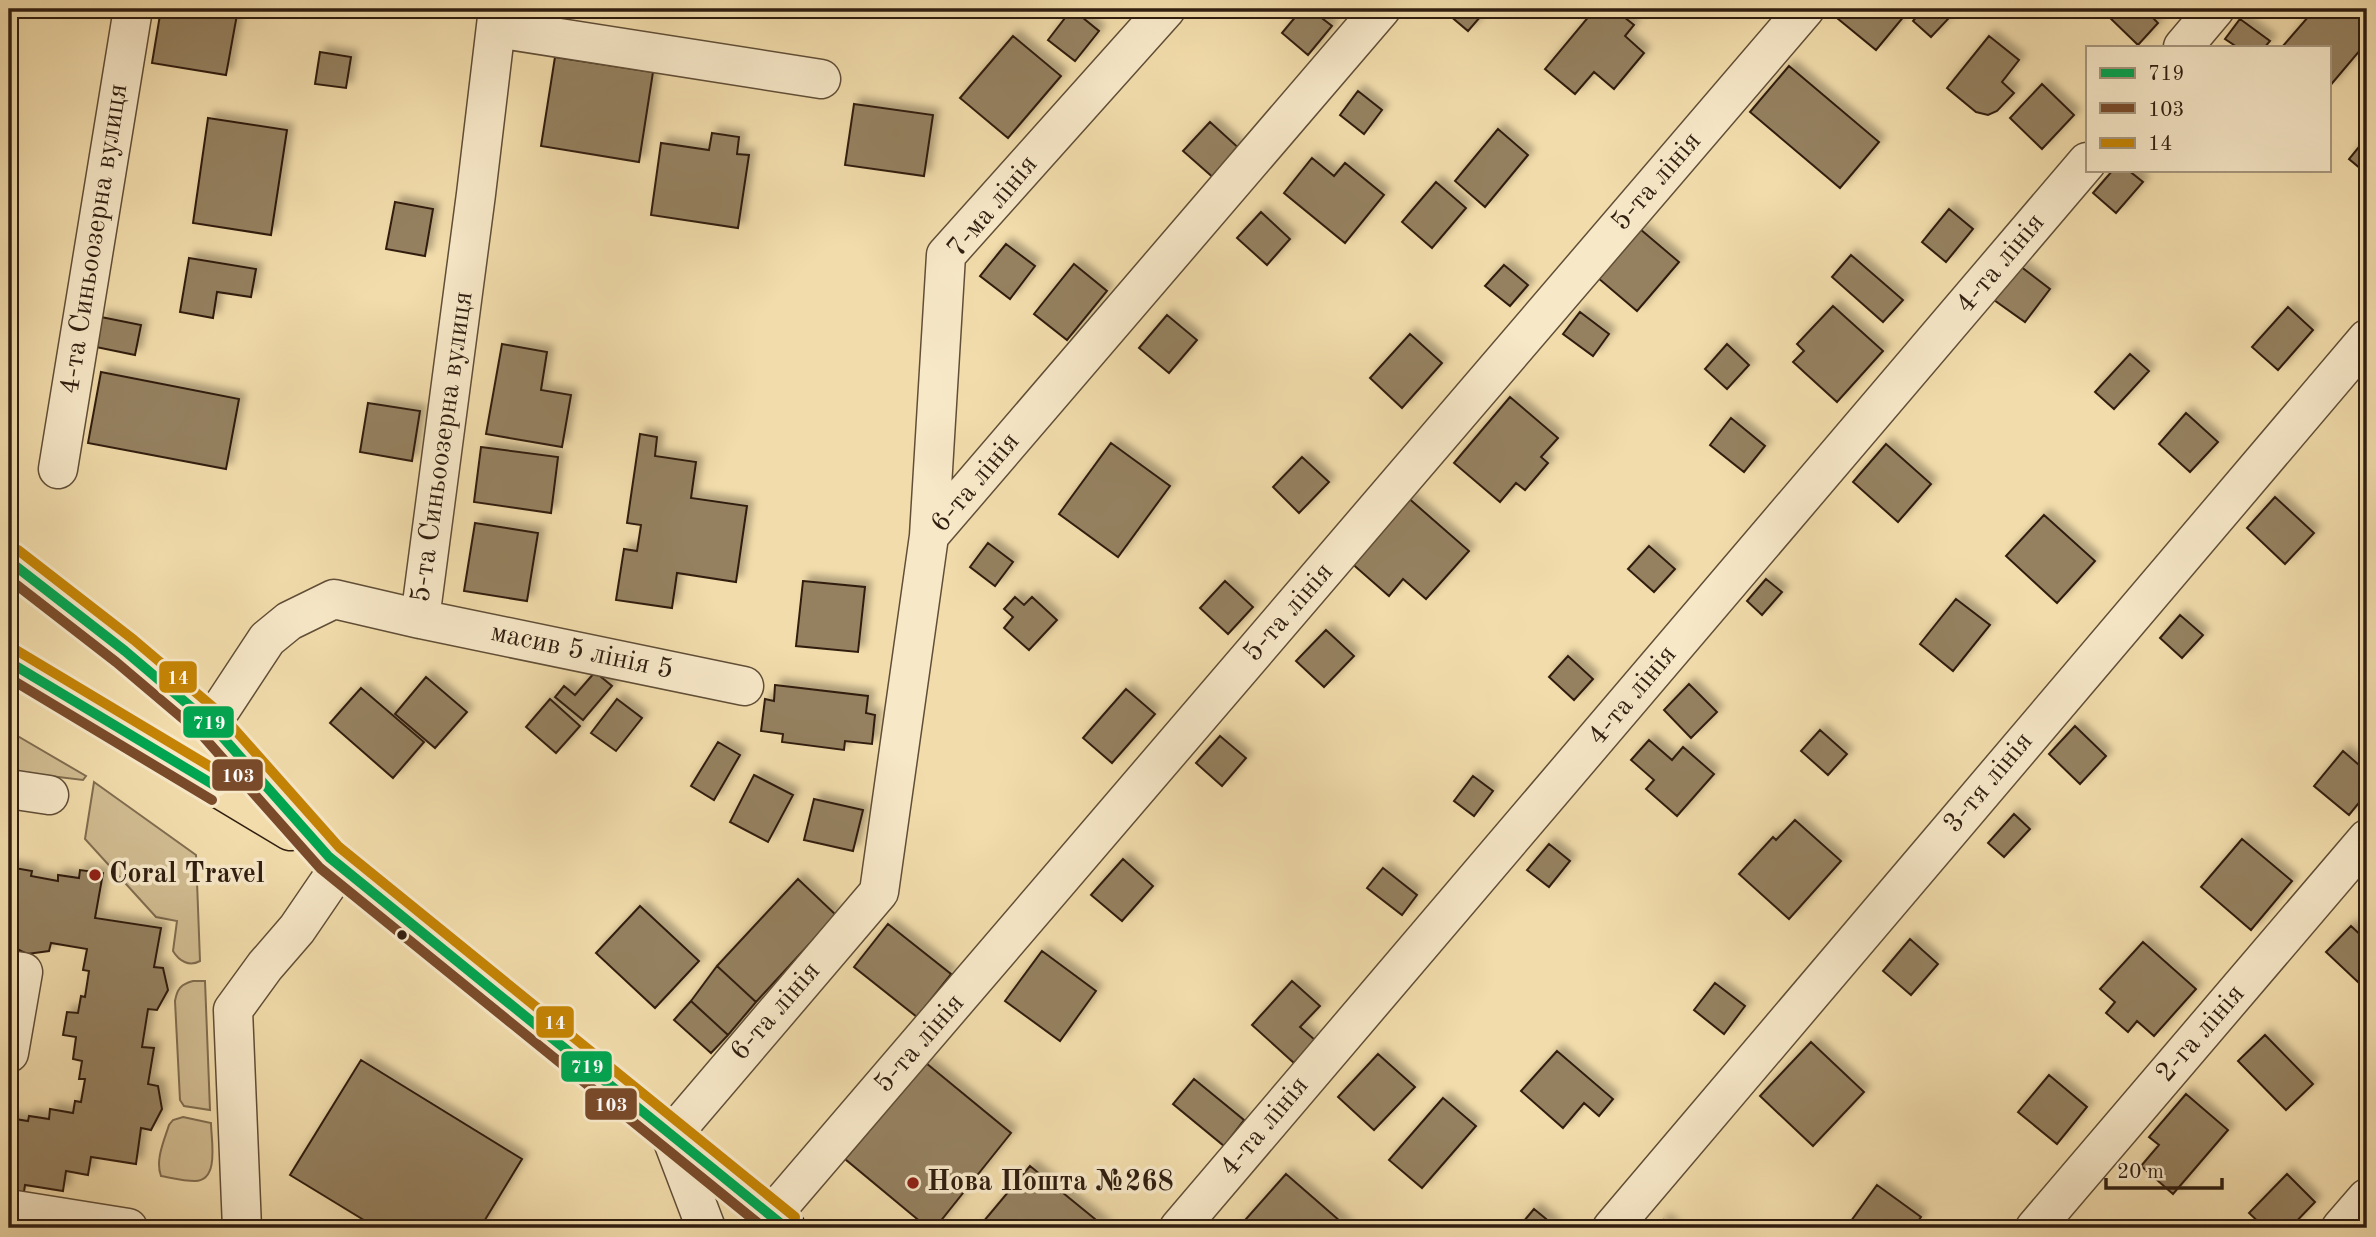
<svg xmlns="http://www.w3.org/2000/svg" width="2376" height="1237" font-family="'Old Standard TT',serif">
<defs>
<filter id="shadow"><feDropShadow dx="6" dy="-6" stdDeviation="3.5" flood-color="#0004"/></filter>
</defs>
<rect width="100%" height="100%" fill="#f2dcab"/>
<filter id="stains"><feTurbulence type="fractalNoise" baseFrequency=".00286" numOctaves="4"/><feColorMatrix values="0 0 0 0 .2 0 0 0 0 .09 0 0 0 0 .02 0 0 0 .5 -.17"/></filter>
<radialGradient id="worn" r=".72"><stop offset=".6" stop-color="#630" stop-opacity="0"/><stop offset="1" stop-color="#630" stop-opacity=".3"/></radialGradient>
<!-- green -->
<path fill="#d1bc91" stroke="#806d50" stroke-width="2" d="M 9,731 L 86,776 L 83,780 L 9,771 Z
M 94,782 L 196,855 L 200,961 C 189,967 179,961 173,951 L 177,921 L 156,917 L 85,839 Z
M 193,981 L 205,981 L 210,1110 L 184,1106 L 180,1100 L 175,1001 C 177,989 181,984 193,981 Z
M 183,1117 L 211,1123 C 211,1139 220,1181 195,1181 C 184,1181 172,1178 161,1176 C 155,1160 164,1141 169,1125 L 173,1120 Z"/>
<!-- building -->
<path fill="#958161" stroke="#301e10" stroke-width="2" filter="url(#shadow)" d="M 161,9 L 238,9 L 226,75 L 152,63 Z
M 895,9 L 933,9 L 932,14 Z
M 1072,9 L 1099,31 L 1075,61 L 1048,40 Z
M 1238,9 L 1253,9 L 1246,16 Z
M 1302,9 L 1310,9 L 1332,26 L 1308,55 L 1282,33 Z
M 1442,9 L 1487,9 L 1468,31 Z
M 1595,9 L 1614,9 L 1634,25 L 1625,36 L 1644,53 L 1614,89 L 1594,72 L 1575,94 L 1545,69 Z
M 1826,9 L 1910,9 L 1876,50 Z
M 1923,9 L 1937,9 L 1949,18 L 1931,37 L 1913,21 Z
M 2113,9 L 2144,9 L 2158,23 L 2138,45 L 2107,15 Z
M 2315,9 L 2353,9 L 2367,21 L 2367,42 L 2329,87 L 2329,47 L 2282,47 Z
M 2240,19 L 2270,41 L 2265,47 L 2237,47 L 2225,39 Z
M 1013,36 L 1061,76 L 1008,138 L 960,98 Z
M 1989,36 L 2019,60 L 2002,82 L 2014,93 L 1997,111 L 1988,115 L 1976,112 L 1947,88 Z
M 320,52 L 351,57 L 346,88 L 315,84 Z
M 555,57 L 653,72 L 639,162 L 541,146 Z
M 1789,66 L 1879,142 L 1840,188 L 1750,112 Z
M 2042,84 L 2074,115 L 2042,149 L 2010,118 Z
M 1358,91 L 1382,110 L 1364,134 L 1340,115 Z
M 854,104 L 933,115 L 924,176 L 845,165 Z
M 208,118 L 287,130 L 271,235 L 193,223 Z
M 1210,122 L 1242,151 L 1216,180 L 1183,151 Z
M 1498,129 L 1528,155 L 1485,207 L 1455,181 Z
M 712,133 L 739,137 L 737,154 L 749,155 L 738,228 L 651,215 L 661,143 L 709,150 Z
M 2367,137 L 2367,174 L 2349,159 Z
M 1312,158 L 1334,176 L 1345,163 L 1384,195 L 1345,243 L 1284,193 Z
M 2113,170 L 2128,170 L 2143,182 L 2116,213 L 2093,193 Z
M 1436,182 L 1466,208 L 1432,248 L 1402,222 Z
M 395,202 L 433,209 L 425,256 L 386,249 Z
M 1949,209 L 1973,229 L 1946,262 L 1922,242 Z
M 1261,212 L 1290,239 L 1267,265 L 1237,238 Z
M 1640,229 L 1679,262 L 1637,311 L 1598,278 Z
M 1006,244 L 1035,266 L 1010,299 L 980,276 Z
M 1851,255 L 1903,300 L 1883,322 L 1832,277 Z
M 189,258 L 256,269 L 251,297 L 217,292 L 213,318 L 180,312 Z
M 1074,264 L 1107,291 L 1067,340 L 1034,314 Z
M 1504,265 L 1528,285 L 1510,306 L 1485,286 Z
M 2020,266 L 2050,289 L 2025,322 L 1994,300 Z
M 1833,306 L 1883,351 L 1837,402 L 1793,362 L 1804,351 L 1797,344 Z
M 2288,307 L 2313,330 L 2278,370 L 2252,347 Z
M 1580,312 L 1609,334 L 1593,356 L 1563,334 Z
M 1167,315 L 1197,340 L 1169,373 L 1139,348 Z
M 101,317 L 141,325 L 135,355 L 96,347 Z
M 1410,334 L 1442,363 L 1402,408 L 1370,378 Z
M 502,344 L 547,352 L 541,390 L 571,395 L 562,447 L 486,434 Z
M 1727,344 L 1749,365 L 1727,389 L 1705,369 Z
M 2130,354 L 2149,371 L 2114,409 L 2095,392 Z
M 101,372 L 239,399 L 226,469 L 88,443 Z
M 1510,397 L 1558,438 L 1541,457 L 1548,463 L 1525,490 L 1516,483 L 1500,502 L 1454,463 Z
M 368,403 L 420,411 L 412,461 L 360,452 Z
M 2186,413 L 2218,442 L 2190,472 L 2159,444 Z
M 1731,418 L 1765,446 L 1744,472 L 1710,445 Z
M 640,434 L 657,437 L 655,456 L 696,462 L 691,498 L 747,506 L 736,582 L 677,573 L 672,608 L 616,600 L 624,549 L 637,551 L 641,525 L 627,523 Z
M 1111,443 L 1170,486 L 1118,557 L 1059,514 Z
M 1886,444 L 1931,484 L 1898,522 L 1853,482 Z
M 481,447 L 558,457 L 551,513 L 474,502 Z
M 1302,457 L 1329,482 L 1299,513 L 1273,487 Z
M 1406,496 L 1469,551 L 1426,599 L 1403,579 L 1389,596 L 1349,561 Z
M 2275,497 L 2314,533 L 2285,564 L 2247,528 Z
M 2044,515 L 2095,561 L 2057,603 L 2006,556 Z
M 475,523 L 538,533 L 527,601 L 464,591 Z
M 988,543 L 1013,562 L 995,586 L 970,567 Z
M 1649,546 L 1675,569 L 1654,592 L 1628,569 Z
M 1766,579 L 1782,592 L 1762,615 L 1747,601 Z
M 803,581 L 865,587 L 858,652 L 796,646 Z
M 1225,581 L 1253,607 L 1228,634 L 1200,608 Z
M 1015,597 L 1024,605 L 1032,597 L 1057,620 L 1029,650 L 1004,628 L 1013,617 L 1004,609 Z
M 1956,599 L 1990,625 L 1953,671 L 1920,644 Z
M 2180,615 L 2203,635 L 2182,658 L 2160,638 Z
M 1326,630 L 1354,656 L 1324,687 L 1296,661 Z
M 1568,656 L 1593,679 L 1574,700 L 1549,677 Z
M 595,672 L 612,686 L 583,720 L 555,697 L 564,686 L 575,695 Z
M 426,677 L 467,712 L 435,748 L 395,714 Z
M 1689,684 L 1717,712 L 1691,738 L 1664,710 Z
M 775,685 L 868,696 L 866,713 L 875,715 L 872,744 L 845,741 L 844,750 L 782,742 L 783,734 L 761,731 L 765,699 L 774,701 Z
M 361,688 L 424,742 L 393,778 L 330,723 Z
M 1126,689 L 1155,714 L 1112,763 L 1083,738 Z
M 550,699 L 580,726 L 556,753 L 526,727 Z
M 617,699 L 642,718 L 616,751 L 591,733 Z
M 2075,726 L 2106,756 L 2080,784 L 2049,754 Z
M 1820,730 L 1847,754 L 1828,775 L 1801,751 Z
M 1220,736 L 1246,758 L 1222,786 L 1196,763 Z
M 1649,740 L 1672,760 L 1683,747 L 1714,774 L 1677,816 L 1646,789 L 1654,780 L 1631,760 Z
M 718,742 L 740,755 L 714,800 L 691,786 Z
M 2343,751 L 2367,772 L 2367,793 L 2349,815 L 2314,786 Z
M 754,775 L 793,795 L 768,842 L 730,822 Z
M 1473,776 L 1493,791 L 1474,816 L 1454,801 Z
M 814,799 L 863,810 L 853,851 L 804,840 Z
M 2014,814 L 2030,829 L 2004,857 L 1988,843 Z
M 1795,820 L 1841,861 L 1789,919 L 1739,874 L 1773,837 L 1776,840 Z
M 2242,839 L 2292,881 L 2251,930 L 2201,887 Z
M 1549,844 L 1570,861 L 1549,887 L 1527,870 Z
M 1123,859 L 1153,886 L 1122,921 L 1091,895 Z
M 9,867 L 32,871 L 31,876 L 58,881 L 58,875 L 79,878 L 80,870 L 103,873 L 95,918 L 161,928 L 154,967 L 163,968 L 168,990 L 157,1010 L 148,1009 L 142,1047 L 154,1048 L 148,1084 L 158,1086 L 162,1109 L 151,1130 L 141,1128 L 136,1164 L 91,1157 L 88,1175 L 66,1171 L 63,1191 L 25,1185 L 24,1192 L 9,1194 L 9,1118 L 28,1121 L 29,1116 L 49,1119 L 50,1109 L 73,1113 L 75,1101 L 81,1102 L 85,1079 L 79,1079 L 82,1061 L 73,1059 L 76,1037 L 63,1035 L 67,1012 L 78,1013 L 81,996 L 85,997 L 89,971 L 83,970 L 87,949 L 51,943 L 49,951 L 27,954 L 9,945 Z
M 1383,868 L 1417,895 L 1402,915 L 1367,888 Z
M 798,879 L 836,915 L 756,1002 L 717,966 Z
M 640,906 L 699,961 L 655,1008 L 596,953 Z
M 888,924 L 951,974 L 917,1017 L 854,967 Z
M 2351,926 L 2367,941 L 2367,972 L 2358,982 L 2326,952 Z
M 1910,939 L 1938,964 L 1911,995 L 1883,971 Z
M 2143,942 L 2196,989 L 2154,1036 L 2137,1021 L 2128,1032 L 2106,1013 L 2115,1002 L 2100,989 Z
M 1042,951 L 1096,991 L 1060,1041 L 1005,1001 Z
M 717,966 L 756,1002 L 728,1035 L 691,1001 Z
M 1292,981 L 1320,1006 L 1300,1027 L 1315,1040 L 1294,1063 L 1252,1025 Z
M 1715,983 L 1745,1006 L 1724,1034 L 1694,1010 Z
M 691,1001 L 728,1035 L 711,1053 L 674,1020 Z
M 2265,1035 L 2313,1084 L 2286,1110 L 2238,1061 Z
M 1811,1042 L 1864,1092 L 1813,1146 L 1760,1096 Z
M 1557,1051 L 1613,1099 L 1599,1116 L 1584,1103 L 1563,1128 L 1521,1091 Z
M 1378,1054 L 1415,1087 L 1374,1130 L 1338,1097 Z
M 361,1060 L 522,1159 L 480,1228 L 377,1228 L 290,1175 Z
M 926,1063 L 1011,1133 L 935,1228 L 928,1228 L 845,1159 Z
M 2049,1075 L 2087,1107 L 2057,1144 L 2018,1112 Z
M 1194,1079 L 1244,1120 L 1224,1146 L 1173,1104 Z
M 2186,1094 L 2228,1130 L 2173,1194 L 2141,1166 L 2159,1145 L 2149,1137 Z
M 1443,1098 L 1476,1126 L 1422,1188 L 1389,1160 Z
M 1030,1166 L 1106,1228 L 978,1228 Z
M 1286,1174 L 1348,1228 L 1238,1228 Z
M 2287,1174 L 2315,1202 L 2290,1228 L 2265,1228 L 2249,1213 Z
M 1877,1185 L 1921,1217 L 1913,1228 L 1846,1228 Z
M 1534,1209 L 1556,1227 L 1555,1228 L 1518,1228 Z
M 1664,1220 L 1674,1228 L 1658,1228 Z"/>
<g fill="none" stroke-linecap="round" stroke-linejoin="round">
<!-- minor casing -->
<g stroke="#604e37" stroke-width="41">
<path id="minor" d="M 496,28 L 821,79
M 2183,47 L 2215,9
M 58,469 L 133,9
M 929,536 L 1381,9
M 420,619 L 744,686
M 211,724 L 267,639 L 289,621 L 334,599 L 420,619 L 476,194 L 498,9
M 9,789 L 49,795
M 9,970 L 23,972 L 9,1053
M 9,1209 L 128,1228
M 771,1216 L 1805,9
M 242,1228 L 233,1010 L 265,966 L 297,929 L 340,866
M 706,1228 L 671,1136 L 879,892 L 929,536 L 946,255 L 1166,9
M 1179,1228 L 2087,162
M 1612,1228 L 2367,339
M 2035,1228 L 2367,839
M 2341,1228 L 2367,1198"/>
</g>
<!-- major casing -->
<g stroke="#301e10" stroke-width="41">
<path id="major" d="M 9,561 L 125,651 L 211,724 L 329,857 L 786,1228
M 9,662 L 290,831"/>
</g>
<!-- minor -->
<use href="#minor" stroke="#f7e8c8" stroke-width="38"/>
<!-- major -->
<use href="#major" stroke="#f2dcab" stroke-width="38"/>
<!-- bus-1 casing -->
<g stroke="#f7e8c8" stroke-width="16">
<path id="bus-1" d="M 9,561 L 125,651 L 211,724 L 329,857 L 786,1228
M 9,662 L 219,788"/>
</g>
<!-- bus-2 casing -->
<g stroke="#f7e8c8" stroke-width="16">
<path id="bus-2" d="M 9,579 L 116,662 L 201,734 L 320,868 L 764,1228
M 9,678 L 212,800"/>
</g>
<!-- bus-3 casing -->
<g stroke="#f7e8c8" stroke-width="16">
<path id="bus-3" d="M 18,550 L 134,640 L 220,713 L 339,847 L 795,1217
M 16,650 L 226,776"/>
</g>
<!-- bus-1 -->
<use href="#bus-1" stroke="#00a651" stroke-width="10"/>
<!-- bus-2 -->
<use href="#bus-2" stroke="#7a4b2a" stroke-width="10"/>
<!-- bus-3 -->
<use href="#bus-3" stroke="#c58404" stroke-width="10"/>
</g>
<!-- markers -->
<g fill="#8f2418" stroke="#f7e8c8" stroke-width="2.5">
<circle cx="95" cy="875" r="7"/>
<circle cx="913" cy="1183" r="7"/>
</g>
<circle fill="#301e10" stroke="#f7e8c8" stroke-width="2.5" cx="402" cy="935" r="6"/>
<g text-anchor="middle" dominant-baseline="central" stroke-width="7" stroke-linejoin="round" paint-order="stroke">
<!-- street labels -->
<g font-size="28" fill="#301e10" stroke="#f7e8c8">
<text transform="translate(1657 182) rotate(-49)">5-та лінія</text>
<text transform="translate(993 207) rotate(-50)">7-ма лінія</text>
<text transform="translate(95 239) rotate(-81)">4-та Синьоозерна вулиця</text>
<text transform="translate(2001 264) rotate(-50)">4-та лінія</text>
<text transform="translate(443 447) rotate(-82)">5-та Синьоозерна вулиця</text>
<text transform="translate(976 483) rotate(-50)">6-та лінія</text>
<text transform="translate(1289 613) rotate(-49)">5-та лінія</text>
<text transform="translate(582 652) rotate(12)">масив 5 лінія 5</text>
<text transform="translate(1633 696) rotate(-50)">4-та лінія</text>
<text transform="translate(1989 783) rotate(-50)">3-тя лінія</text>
<text transform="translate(776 1012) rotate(-49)">6-та лінія</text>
<text transform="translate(2201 1034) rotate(-49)">2-га лінія</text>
<text transform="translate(920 1044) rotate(-49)">5-та лінія</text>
<text transform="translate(1265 1127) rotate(-50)">4-та лінія</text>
</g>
<!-- poi labels -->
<g font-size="28" font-weight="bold" fill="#301e10" stroke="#f7e8c8" text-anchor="start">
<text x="109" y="875">Coral Travel</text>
<text x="927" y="1183">Нова Пошта №268</text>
</g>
</g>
<g stroke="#f7e8c8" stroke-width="2.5">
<rect x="158" y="660" width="40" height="34" rx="7" fill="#c58404"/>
<rect x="182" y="705" width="53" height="34" rx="7" fill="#00a651"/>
<rect x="211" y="758" width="53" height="34" rx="7" fill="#7a4b2a"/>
<rect x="535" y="1005" width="40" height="34" rx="7" fill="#c58404"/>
<rect x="560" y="1050" width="53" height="33" rx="7" fill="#00a651"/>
<rect x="584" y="1087" width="54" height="34" rx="7" fill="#7a4b2a"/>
</g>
<g font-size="19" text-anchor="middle" font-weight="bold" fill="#fff">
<text x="178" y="684">14</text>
<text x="209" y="729">719</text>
<text x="238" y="782">103</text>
<text x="555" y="1029">14</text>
<text x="587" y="1073">719</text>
<text x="611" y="1111">103</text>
</g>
<!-- margin -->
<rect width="2376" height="1237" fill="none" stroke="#f2dcab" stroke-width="35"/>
<rect x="10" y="10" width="2355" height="1216" fill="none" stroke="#301e10" stroke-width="3.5"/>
<rect x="18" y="18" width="2341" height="1202" fill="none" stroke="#301e10" stroke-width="2"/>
<!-- legend -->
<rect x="2086" y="46" width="245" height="126" fill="#f7e8c8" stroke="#a7977e" stroke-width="2"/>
<rect x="2100" y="68" width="35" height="10" fill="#00a651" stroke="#a7977e" stroke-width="2"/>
<text x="2148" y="80" font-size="21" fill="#301e10">719</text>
<rect x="2100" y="103" width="35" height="10" fill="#7a4b2a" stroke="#a7977e" stroke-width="2"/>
<text x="2148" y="116" font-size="21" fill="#301e10">103</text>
<rect x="2100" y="138" width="35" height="10" fill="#c58404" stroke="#a7977e" stroke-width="2"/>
<text x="2148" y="150" font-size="21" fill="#301e10">14</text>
<!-- scale -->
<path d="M2106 1178v10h116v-10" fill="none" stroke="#301e10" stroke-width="3.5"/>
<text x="2117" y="1178" font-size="21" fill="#301e10" stroke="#f7e8c8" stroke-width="5" paint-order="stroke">20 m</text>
<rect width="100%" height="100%" filter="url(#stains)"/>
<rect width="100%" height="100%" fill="url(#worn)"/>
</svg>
